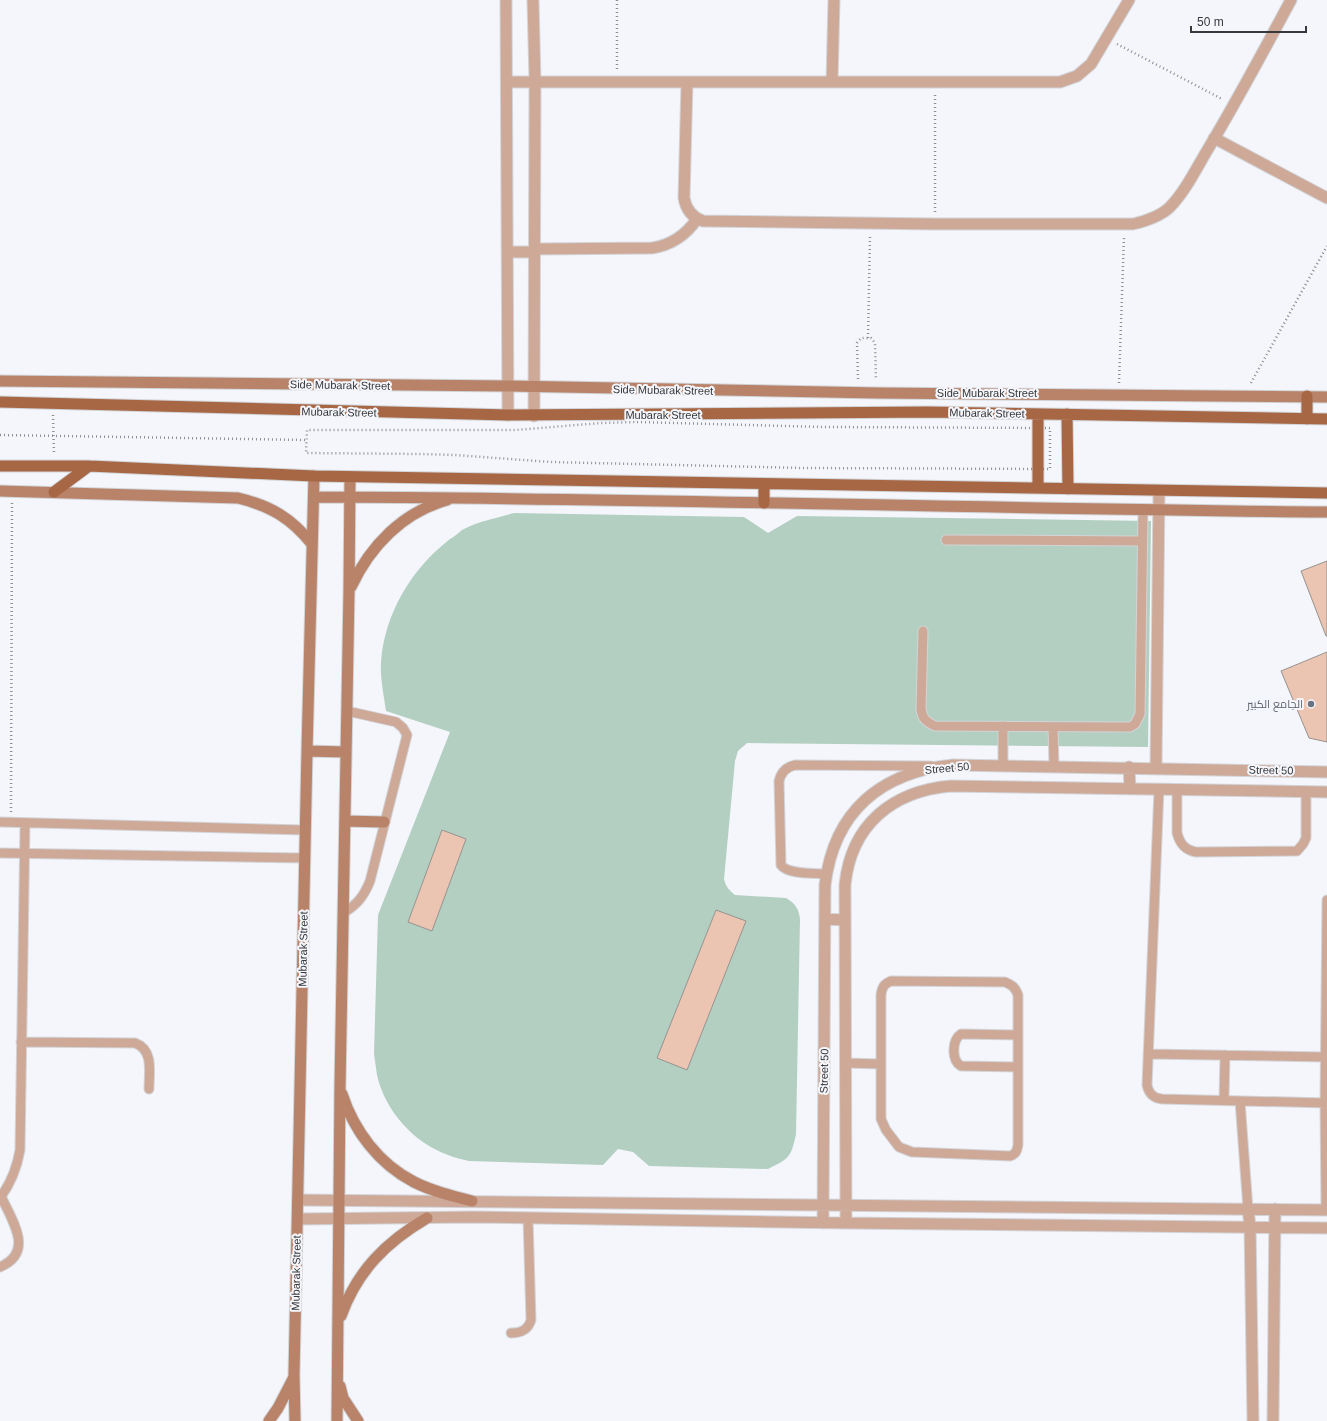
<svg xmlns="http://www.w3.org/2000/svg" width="1327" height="1421" font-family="Helvetica,Cairo,sans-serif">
<rect width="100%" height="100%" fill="#f4f6fb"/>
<!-- green -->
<path fill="#b3cfc1" d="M 514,513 L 744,517 L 768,533 L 797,516 L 1151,521 L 1148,747 L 747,743 L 738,751 L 735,761 L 724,879 C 726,887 729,890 735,895 L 786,898 C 795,903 799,909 800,919 L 796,1134 C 791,1157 790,1158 768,1169 L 649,1166 L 633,1152 L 618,1149 L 603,1165 L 469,1161 C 462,1159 455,1158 448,1155 C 414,1143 385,1111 377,1075 C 376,1068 375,1061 374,1054 L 378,915 L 450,732 L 386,711 C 384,696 380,678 381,663 C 384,614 412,568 450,539 C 454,537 458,533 462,530 C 478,521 497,518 514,513 Z"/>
<!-- building -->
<path fill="#ebc4b2" stroke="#979390" d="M 1327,561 L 1327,636 L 1326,636 L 1301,571 Z
M 1327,652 L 1327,742 L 1309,738 L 1281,671 Z
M 442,830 L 466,839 L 432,931 L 408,922 Z
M 716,910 L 746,921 L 687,1070 L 657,1058 Z"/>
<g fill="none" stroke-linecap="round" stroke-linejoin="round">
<!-- service casing -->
<g stroke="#d2d4d8" stroke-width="11">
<path id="service" d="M 946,540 L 1142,541
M 923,631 L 921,709 C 922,718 926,722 935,726 L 1130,727 L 1135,724 L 1140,714 L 1143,510
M 1003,726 L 1003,765
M 1053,727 L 1054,766
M 1159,789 L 1147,1085 C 1149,1094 1153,1098 1162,1099 L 1327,1103
M 1177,790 L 1177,833 C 1180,844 1185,850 1196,852 L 1297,851 L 1303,844 L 1306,838 L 1306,792
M 0,822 L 305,830
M 0,853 L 305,858
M 827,874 C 815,873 788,875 781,865 L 779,781 C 781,772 786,767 795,765 L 931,766
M 343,913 C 357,905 364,896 370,881 L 407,735 L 403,728 L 396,722 L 347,711
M 891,981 L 1005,982 C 1012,985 1015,987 1018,995 L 1018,1145 C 1017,1151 1016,1154 1010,1156 L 912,1152 L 899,1147 L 886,1130 L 881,1119 L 881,995 C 882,987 884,984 891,981 Z
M 21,1042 L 135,1043 C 154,1050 149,1072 149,1089
M 1148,1054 L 1325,1057
M 845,1063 L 881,1064
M 1018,1067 L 961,1066 C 951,1060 952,1040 961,1034 L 1018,1035
M 1224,1100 L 1225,1055
M 1240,1101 L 1248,1209
M 0,1198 C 11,1183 17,1168 20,1150 L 25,823
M 1326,1210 L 1325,1103 L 1327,900
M 0,1267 C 35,1252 12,1221 1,1196
M 511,1333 C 521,1333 528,1330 531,1320 L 528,1218"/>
</g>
<!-- minor casing -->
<g stroke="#d2d4d8" stroke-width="13">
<path id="minor" d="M 508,82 L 1060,82 L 1077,76 L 1091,64 L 1129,0
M 687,82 L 684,198 C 686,209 691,217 703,221 L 935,224 L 1133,224 C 1146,221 1159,217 1169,208 C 1185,192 1196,169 1208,149 C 1237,101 1264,50 1291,0
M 832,82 L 834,0
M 1214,138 L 1327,198
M 534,249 L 652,248 C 672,245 686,235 697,219
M 1129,767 L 1130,789
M 1156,768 L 1159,491
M 825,919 L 845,920
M 298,1200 L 1327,1210
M 1248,1209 L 1250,1226 L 1253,1421
M 298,1219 L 472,1217 L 846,1223 L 1327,1228
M 823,1223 L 825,885 C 834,811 881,772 953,765 L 1327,772
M 846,1223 L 845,885 C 851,825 892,791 951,786 L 1327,792
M 1273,1421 L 1275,1209"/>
</g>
<!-- tertiary casing -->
<g stroke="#d2d4d8" stroke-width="13">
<path id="tertiary" d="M 506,0 L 508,415
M 533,0 L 535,81 L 534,416
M 508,252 L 534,252"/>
</g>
<!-- secondary casing -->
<g stroke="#d2d4d8" stroke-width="13">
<path id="secondary" d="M 0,381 L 507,386 L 877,393 L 1327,397
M 0,491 L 238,498 C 271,506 291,518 312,544
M 314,497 C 651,498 989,509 1327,512
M 351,587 C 370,546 403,512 447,500
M 307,751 L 346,752
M 345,821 L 384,822
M 342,1094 C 354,1131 379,1164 414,1182 C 432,1191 452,1196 472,1201
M 341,1316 C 357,1271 386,1242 427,1218
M 340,1386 L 343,1398 L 358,1421
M 269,1421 L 278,1408 L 293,1379
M 295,1421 L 294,1375 L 307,751 L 314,476
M 337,1421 L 340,1086 L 349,592 L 350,477"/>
</g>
<!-- primary casing -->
<g stroke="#d2d4d8" stroke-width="13">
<path id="primary" d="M 0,402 L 508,415 L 928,412 L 1327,419
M 1038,414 L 1038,488
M 1067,414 L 1068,489
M 1307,419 L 1307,396
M 0,466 L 89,466 L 314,476 L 1327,493
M 764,484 L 764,503
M 54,492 L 89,466"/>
</g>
<!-- path -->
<path stroke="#8e8f92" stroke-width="2.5" stroke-dasharray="1 3" stroke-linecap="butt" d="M 1117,44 L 1222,99
M 617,69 L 617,0
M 935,212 L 935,95
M 868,338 L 870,236
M 858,379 L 857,343 L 861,338 L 871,338 L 875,343 L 876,380
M 1119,383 L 1124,236
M 1251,383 L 1327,246
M 53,415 L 54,454
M 637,422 L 824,427 L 1050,428 L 1050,469 L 803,468 L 551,462 L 455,455 L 420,454 L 306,453 L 307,430 L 516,430 L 601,423 Z
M 0,435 L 307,440
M 11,812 L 12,503"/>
<!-- service -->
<use href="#service" stroke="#cea997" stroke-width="9"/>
<!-- minor -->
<use href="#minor" stroke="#cea997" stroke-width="11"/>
<!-- tertiary -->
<use href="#tertiary" stroke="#cea997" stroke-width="11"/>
<!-- secondary -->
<use href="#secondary" stroke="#b88368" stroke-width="11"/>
<!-- primary -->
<use href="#primary" stroke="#a76745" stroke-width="11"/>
</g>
<!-- markers -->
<circle fill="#6b7280" stroke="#f4f6fb" stroke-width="1.5" cx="1311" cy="704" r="4"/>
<g text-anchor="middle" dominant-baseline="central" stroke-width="4" stroke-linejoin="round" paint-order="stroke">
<!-- street labels -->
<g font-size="11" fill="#373839" stroke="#f4f6fb">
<text transform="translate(340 385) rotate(1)">Side Mubarak Street</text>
<text transform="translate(663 390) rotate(1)">Side Mubarak Street</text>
<text x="987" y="393">Side Mubarak Street</text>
<text transform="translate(339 412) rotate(1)">Mubarak Street</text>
<text transform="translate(987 413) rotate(1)">Mubarak Street</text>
<text x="663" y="415">Mubarak Street</text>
<text transform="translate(947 768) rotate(-5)">Street 50</text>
<text transform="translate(1271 770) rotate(1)">Street 50</text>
<text transform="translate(303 949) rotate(-89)">Mubarak Street</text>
<text transform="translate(824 1071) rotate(-89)">Street 50</text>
<text transform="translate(296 1273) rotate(-89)">Mubarak Street</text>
</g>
<!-- worship labels -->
<g font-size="11" fill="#5b616d" stroke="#f4f6fb" text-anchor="end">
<text x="1303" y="704">الجامع الكبير</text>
</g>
</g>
<!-- scale -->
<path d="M1191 26v6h115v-6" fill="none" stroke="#373839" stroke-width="2"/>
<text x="1197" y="26" font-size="12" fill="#373839" stroke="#f4f6fb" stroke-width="3" paint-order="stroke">50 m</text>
</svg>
